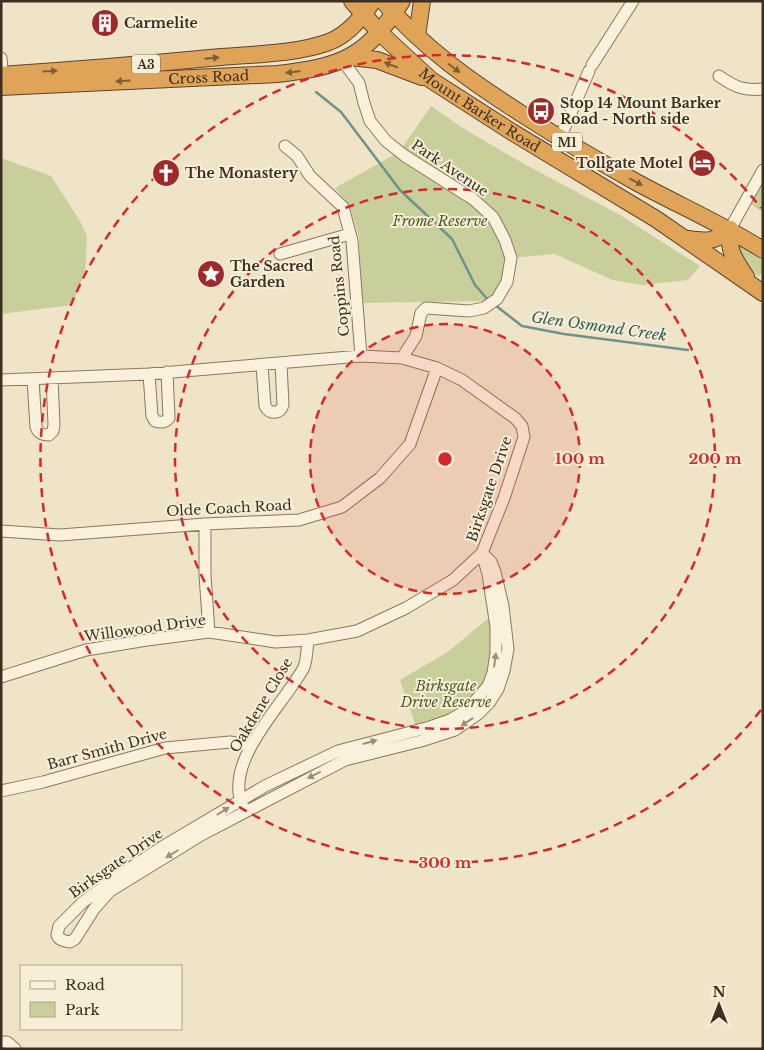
<svg xmlns="http://www.w3.org/2000/svg" width="764" height="1050" font-family="'Libre Baskerville',serif">
<rect width="100%" height="100%" fill="#f0e4c8"/>
<!-- green -->
<path fill="#c9cf9b" d="M 431,106 L 461,127 L 526,165 L 620,215 L 700,266 L 688,280 L 643,285 L 612,280 L 555,254 L 511,258 L 507,282 L 489,301 L 361,303 L 359,238 L 350,207 L 335,188 L 399,152 Z
M 1,158 L 51,176 L 80,221 L 87,236 L 85,272 L 72,305 L 1,314 Z
M 763,170 L 763,212 L 746,201 Z
M 732,241 L 763,261 L 763,271 L 758,277 L 743,265 Z
M 503,606 L 508,649 L 489,703 L 421,741 L 400,680 L 449,651 Z"/>
<g fill="none" stroke-linecap="round" stroke-linejoin="round">
<!-- stream -->
<path stroke="#6f938a" stroke-width="2.5" d="M 316,92 L 341,112 L 400,190 L 452,239 L 475,285 L 489,301
M 495,305 L 522,326 L 564,334 L 688,350"/>
<!-- minor casing -->
<g stroke="#8d765c" stroke-width="13">
<path id="minor" d="M 1,58 L 3,81
M 340,61 L 345,64 L 359,83 L 364,103 L 370,121 L 386,141 L 405,156 L 473,199 L 493,217 L 505,240 L 511,258 L 507,282 L 497,299 L 484,308 L 469,311 L 426,308 L 421,313 L 416,336 L 402,358
M 592,65 L 633,1
M 719,76 C 735,87 743,91 763,89
M 560,138 L 589,71
M 285,146 L 297,156 L 310,176 L 343,207 L 352,241 L 361,356
M 730,229 L 763,170
M 280,254 L 350,234
M 262,365 L 265,406 C 270,415 280,414 283,405 L 281,364
M 149,374 L 152,416 L 155,421 C 161,423 165,423 169,418 L 167,372
M 33,379 L 36,427 C 38,433 42,435 49,435 L 53,431 L 54,425 L 52,378
M 1,380 L 149,374 L 361,356 L 402,358 L 437,368 L 462,380 L 515,418 L 522,426 L 524,437 L 504,498 L 482,553 L 488,574 L 496,627 L 496,653 L 493,673 L 488,686 L 467,710 L 450,720 L 430,727 L 338,751 L 265,786 L 162,847 L 124,872 L 83,902 L 59,926 L 57,935 C 59,940 64,941 70,942 L 75,939 L 94,909 L 110,891 L 201,835 L 345,760 L 421,741 L 455,730 L 478,714 L 489,703 L 498,689 L 504,671 L 508,649 L 503,606 L 495,572 L 491,562 L 482,553
M 205,524 L 205,575 L 209,632
M 1,531 L 60,535 L 205,524 L 299,520 L 342,507 L 380,478 L 410,444 L 437,368
M 1,677 L 86,650 L 147,640 L 209,632 L 276,642 L 308,640 L 357,631 L 406,608 L 453,580 L 482,553
M 1,791 L 43,782 L 165,748 L 230,742 L 251,746
M 243,807 C 224,766 273,715 294,683 C 297,678 302,672 304,667 C 307,659 307,648 308,640
M 1,1042 L 7,1042 L 15,1049"/>
</g>
<!-- highway casing -->
<g stroke="#5b4430" stroke-width="18">
<g id="highway">
<path id="s1" d="M 352,1 L 379,32 L 431,80 L 512,132 L 656,219 L 763,293"/>
<path d="M 383,1 C 423,48 473,83 525,116 C 561,139 598,161 636,182 C 678,205 722,224 763,250"/>
<path d="M 417,36 L 422,1"/>
<path d="M 350,57 L 377,60 L 422,77"/>
<path d="M 1,75 C 74,70 148,64 221,57 C 256,54 296,54 329,42 C 349,34 361,18 373,1"/>
<path id="s2" d="M 1,87 L 278,74 C 343,66 365,58 402,1"/>
<path d="M 730,229 C 728,252 734,258 746,277"/>
<path d="M 688,239 C 707,242 715,242 730,229"/>
</g>
</g>
<!-- minor -->
<use href="#minor" stroke="#faf1dc" stroke-width="11"/>
<!-- highway -->
<use href="#highway" stroke="#e0a458" stroke-width="16"/>
</g>
<!-- one-way arrows -->
<defs><path id="oneway-solid" d="M-6-.8H1V-3.2L6.5 0L1 3.2V.8H-6Z" transform="scale(1.25)"/></defs>
<g fill="#7e5d36">
<use href="#oneway-solid" transform="translate(212 58) rotate(-5)"/>
<use href="#oneway-solid" transform="translate(391 65) rotate(-159)"/>
<use href="#oneway-solid" transform="translate(454 68) rotate(37)"/>
<use href="#oneway-solid" transform="translate(50 71) rotate(-4)"/>
<use href="#oneway-solid" transform="translate(293 72) rotate(173)"/>
<use href="#oneway-solid" transform="translate(123 81) rotate(177)"/>
<use href="#oneway-solid" transform="translate(636 182) rotate(28)"/>
</g>
<g fill="#9c907e">
<use href="#oneway-solid" transform="translate(495 660) rotate(-82)"/>
<use href="#oneway-solid" transform="translate(467 722) rotate(146)"/>
<use href="#oneway-solid" transform="translate(370 742) rotate(-15)"/>
<use href="#oneway-solid" transform="translate(314 775) rotate(153)"/>
<use href="#oneway-solid" transform="translate(223 811) rotate(-32)"/>
<use href="#oneway-solid" transform="translate(172 854) rotate(148)"/>
</g>
<!-- distance rings -->
<circle cx="445" cy="459" r="135" fill="#d62828" fill-opacity=".12"/>
<g fill="none" stroke="#d62828" stroke-width="2.5" stroke-dasharray="9 6">
<circle cx="445" cy="459" r="135"/>
<circle cx="445" cy="459" r="270"/>
<path d="M761 710A404 404 0 1 1 761 208"/>
</g>
<!-- icons -->
<defs>
<g id="building-disc" transform="scale(1.4375)"><circle r="9.5" fill="#9e2a2b" stroke="#f7eed8"/><path d="M-4-6H4V6H1V3H-1V6H-4ZM-2.5-4.3h1.7v1.8h-1.7ZM.8-4.3h1.7v1.8H.8ZM-2.5-1h1.7V.8h-1.7ZM.8-1h1.7V.8H.8Z" fill="#fff"/></g>
<g id="bus-disc" transform="scale(1.4375)"><circle r="9.5" fill="#9e2a2b" stroke="#f7eed8"/><path d="M-5-6H5V4H4V6H2V4H-2V6H-4V4H-5ZM-3.5-4V0h7V-4ZM-3.5 1.2v1.5H-2V1.2ZM2 1.2v1.5H3.5V1.2Z" fill="#fff"/></g>
<g id="hotel-disc" transform="scale(1.4375)"><circle r="9.5" fill="#9e2a2b" stroke="#f7eed8"/><path d="M-6-4.5h1.5V1H6V5H4.5V3h-9V5H-6ZM-4 0a1.8 1.8 0 1 1 3.6 0ZM.5 0V-2.5h3Q6-2.5 6 0Z" fill="#fff"/></g>
<g id="church-disc" transform="scale(1.4375)"><circle r="9.5" fill="#9e2a2b" stroke="#f7eed8"/><path d="M-1.2-6h2.4v3.5h3.3v2.4h-3.3V6h-2.4V-.1h-3.3v-2.4h3.3Z" fill="#fff"/></g>
<g id="sight-disc" transform="scale(1.4375)"><circle r="9.5" fill="#9e2a2b" stroke="#f7eed8"/><path d="M0-6L1.8-2.2L6-1.7L2.9 1.2L3.7 5.4L0 3.3L-3.7 5.4L-2.9 1.2L-6-1.7L-1.8-2.2Z" fill="#fff"/></g>
</defs>
<g fill-rule="evenodd">
<use href="#building-disc" x="105" y="23"/>
<use href="#bus-disc" x="541" y="111"/>
<use href="#hotel-disc" x="702" y="163"/>
<use href="#church-disc" x="166" y="173"/>
<use href="#sight-disc" x="211" y="274"/>
</g>
<g text-anchor="middle" dominant-baseline="central" stroke-width="4" stroke-linejoin="round" paint-order="stroke">
<!-- shield labels -->
<g fill="#f7eed8" stroke="#756857" stroke-width="1">
<rect x="132" y="54.5" width="28" height="19" rx="4"/>
<rect x="552" y="132.5" width="30" height="19" rx="4"/>
</g>
<g font-size="12" font-weight="bold" fill="#3d2e20">
<text x="146" y="64">A3</text>
<text x="567" y="142">M1</text>
</g>
<!-- poi labels -->
<g font-size="14" font-weight="bold" fill="#3d2e20" stroke="#f7eed8" text-anchor="start">
<text x="124" y="23">Carmelite</text>
<text x="560" y="103">Stop 14 Mount Barker<tspan x="560" dy="16">Road - North side</tspan></text>
<text x="683" y="163" text-anchor="end">Tollgate Motel</text>
<text x="185" y="173">The Monastery</text>
<text x="230" y="266">The Sacred<tspan x="230" dy="16">Garden</tspan></text>
</g>
<!-- street labels -->
<g font-size="14" fill="#3d2e20" stroke="#f7eed8">
<text stroke="none"><textPath href="#s2" startOffset="208">Cross Road</textPath></text>
<text stroke="none"><textPath href="#s1" startOffset="169">Mount Barker Road</textPath></text>
<text transform="translate(450 168) rotate(34)">Park Avenue</text>
<text transform="translate(339 286) rotate(-96)">Coppins Road</text>
<text transform="translate(489 489) rotate(-71)">Birksgate Drive</text>
<text transform="translate(229 508) rotate(-3)">Olde Coach Road</text>
<text transform="translate(145 628) rotate(-8)">Willowood Drive</text>
<text transform="translate(261 705) rotate(-59)">Oakdene Close</text>
<text transform="translate(107 749) rotate(-15)">Barr Smith Drive</text>
<text transform="translate(116 863) rotate(-35)">Birksgate Drive</text>
</g>
<!-- park labels -->
<g font-size="14" font-style="italic" fill="#4d5a26" stroke="#f7eed8">
<text x="440" y="221">Frome Reserve</text>
<text x="446" y="686">Birksgate<tspan x="446" dy="16">Drive Reserve</tspan></text>
</g>
<!-- water labels -->
<g font-size="15" font-style="italic" fill="#2f5d5a" stroke="#f7eed8">
<text transform="translate(599 326) rotate(8)">Glen Osmond Creek</text>
</g>
</g>
<circle cx="445" cy="459" r="8" fill="#d62828" stroke="#f7eed8" stroke-width="2.5"/>
<g font-size="15" text-anchor="middle" font-weight="bold" fill="#d62828" stroke="#f7eed8" stroke-width="4" stroke-linejoin="round" paint-order="stroke">
<text x="580" y="464">100 m</text>
<text x="715" y="464">200 m</text>
<text x="445" y="868">300 m</text>
</g>
<!-- border -->
<rect width="764" height="1050" fill="none" stroke="#3d2e20" stroke-width="5"/>
<!-- legend -->
<rect x="20" y="965" width="162" height="65" fill="#f7eed8" stroke="#ada18e"/>
<rect x="30" y="981" width="25" height="8" fill="#faf1dc" stroke="#ada18e"/>
<text x="65" y="990" font-size="15" fill="#3d2e20">Road</text>
<rect x="30" y="1002" width="25" height="15" fill="#c9cf9b" stroke="#ada18e"/>
<text x="65" y="1015" font-size="15" fill="#3d2e20">Park</text>
<!-- north arrow -->
<g transform="translate(719 1005)" stroke="#f7eed8" stroke-width="4" paint-order="stroke">
<path d="M0-4L9 19L0 12L-9 19Z" fill="#3d2e20"/>
<text y="-8" font-size="14" font-weight="bold" text-anchor="middle" fill="#3d2e20">N</text>
</g>
</svg>
